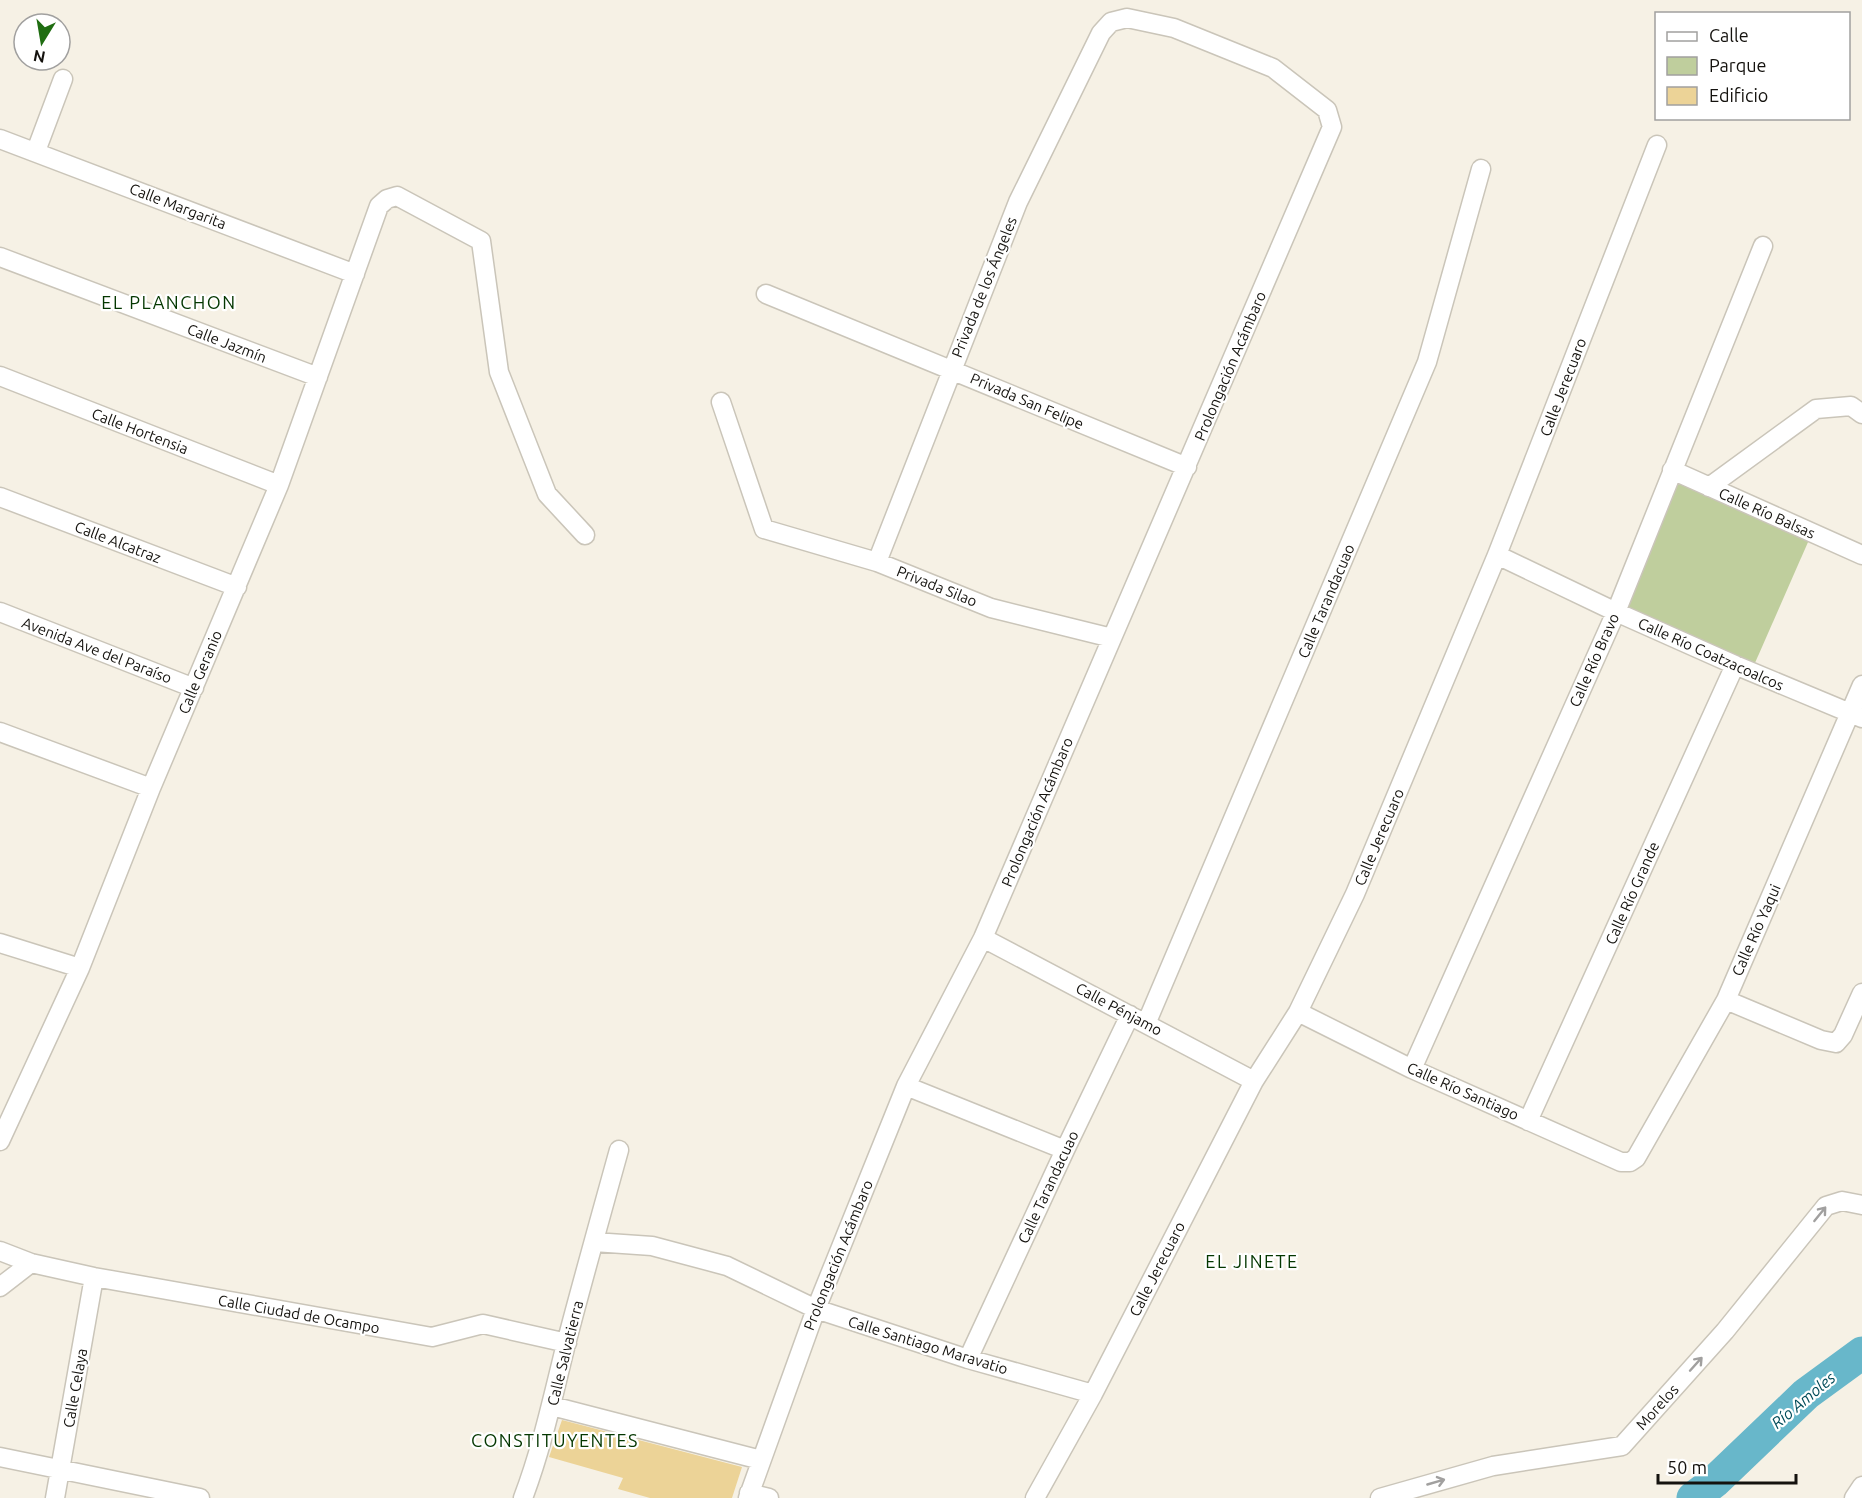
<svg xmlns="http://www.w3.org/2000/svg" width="1862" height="1498" font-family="Ubuntu,sans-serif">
<rect width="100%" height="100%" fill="#f6f1e5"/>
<!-- green -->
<path fill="#bfce9d" d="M 1672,470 L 1812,533 L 1751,672 L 1616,612 Z"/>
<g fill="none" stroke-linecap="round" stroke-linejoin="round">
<!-- river -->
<path stroke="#68b7ca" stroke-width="33" d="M 1693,1498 L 1714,1482 L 1806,1394 L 1862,1353"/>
</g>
<!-- building -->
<path fill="#ecd397" d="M 562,1420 L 742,1467 L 732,1498 L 650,1498 L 618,1489 L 623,1478 L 549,1457 Z"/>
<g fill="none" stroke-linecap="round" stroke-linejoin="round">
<!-- minor casing -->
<g stroke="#cac5b9" stroke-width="21">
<path id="minor" d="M 0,139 L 355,274
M 36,151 L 63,79
M 0,257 L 318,377
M 766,294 L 1187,467
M 0,376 L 279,485
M 721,402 L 764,529 L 877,562 L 991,608 L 1112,638
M 1672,470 L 1862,555
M 1709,487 L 1816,409 L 1851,406 L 1862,414
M 0,497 L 237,587
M 1497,555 L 1616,612 L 1735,665 L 1862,718
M 0,612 L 194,688
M 0,732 L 151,788
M 983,938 L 1254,1081
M 0,943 L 80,968
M 1726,1000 L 1821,1040 L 1836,1043 L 1843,1035 L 1862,993
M 1298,1012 L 1412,1069 L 1621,1162 L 1630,1162 L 1636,1158 L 1726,1000 L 1862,685
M 1146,1024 L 1427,362 L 1481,169
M 1412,1069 L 1616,612 L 1763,246
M 906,1086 L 1065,1150
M 1528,1121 L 1735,665
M 0,1141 L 80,968 L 151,788 L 279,485 L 379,206 L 387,199 L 397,196 L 481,241 L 499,372 L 547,494 L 585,535
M 594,1242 L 652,1246 L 727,1266 L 816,1309 L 968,1359 L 1093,1394
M 0,1251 L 31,1263 L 94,1277 L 432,1337 L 483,1324 L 567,1343
M 0,1287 L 31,1263
M 968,1359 L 1065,1150 L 1130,1015
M 552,1406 L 761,1460
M 0,1457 L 200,1498
M 749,1493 L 769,1498
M 55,1498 L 94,1277
M 523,1498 C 542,1448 553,1396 566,1344 C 583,1279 601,1215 619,1150
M 748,1498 L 816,1309 L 906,1086 L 983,938 L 1332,127 L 1327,110 L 1273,68 L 1174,28 L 1127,18 L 1111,22 L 1101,33 L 1018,202 L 877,562
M 1035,1498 L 1093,1394 L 1254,1081 L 1298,1012 L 1355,894 L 1497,555 L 1657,145
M 1380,1498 L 1493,1466 L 1622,1446 L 1725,1331 L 1826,1206 L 1842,1201 L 1862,1205
M 1854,1498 L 1862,1486"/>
</g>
<!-- minor -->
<use href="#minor" stroke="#fff" stroke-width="18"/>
</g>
<!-- one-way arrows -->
<defs><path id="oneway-shaft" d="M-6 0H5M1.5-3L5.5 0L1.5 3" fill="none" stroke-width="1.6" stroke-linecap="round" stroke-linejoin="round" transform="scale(1.5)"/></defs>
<g stroke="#a1a09f">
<use href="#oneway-shaft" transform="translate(1820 1214) rotate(-51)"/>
<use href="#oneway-shaft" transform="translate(1696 1364) rotate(-48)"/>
<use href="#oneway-shaft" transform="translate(1436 1482) rotate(-16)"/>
</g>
<g text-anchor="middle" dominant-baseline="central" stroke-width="4.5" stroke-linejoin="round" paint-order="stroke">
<!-- street labels -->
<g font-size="15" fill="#14120e" stroke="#fff">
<text transform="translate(178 206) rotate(21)">Calle Margarita</text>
<text transform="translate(984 287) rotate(-68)">Privada de los Ángeles</text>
<text transform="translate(227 343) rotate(21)">Calle Jazmín</text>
<text transform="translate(1230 366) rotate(-67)">Prolongación Acámbaro</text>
<text transform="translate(1563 387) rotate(-69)">Calle Jerecuaro</text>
<text transform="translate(1027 401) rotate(23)">Privada San Felipe</text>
<text transform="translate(140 431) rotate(21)">Calle Hortensia</text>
<text transform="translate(1767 513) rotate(24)">Calle Río Balsas</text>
<text transform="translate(118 542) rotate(21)">Calle Alcatraz</text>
<text transform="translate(937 586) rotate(22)">Privada Silao</text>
<text transform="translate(1326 601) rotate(-67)">Calle Tarandacuao</text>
<text transform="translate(97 650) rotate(21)">Avenida Ave del Paraíso</text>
<text transform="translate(1711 654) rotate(24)">Calle Río Coatzacoalcos</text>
<text transform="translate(1594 660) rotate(-66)">Calle Río Bravo</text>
<text transform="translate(200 672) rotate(-67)">Calle Geranio</text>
<text transform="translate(1037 812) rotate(-67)">Prolongación Acámbaro</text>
<text transform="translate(1379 837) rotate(-67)">Calle Jerecuaro</text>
<text transform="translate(1632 893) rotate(-66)">Calle Río Grande</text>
<text transform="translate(1756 930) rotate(-66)">Calle Río Yaqui</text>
<text transform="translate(1119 1009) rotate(28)">Calle Pénjamo</text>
<text transform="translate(1463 1091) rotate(24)">Calle Río Santiago</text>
<text transform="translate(1048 1187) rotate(-65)">Calle Tarandacuao</text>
<text transform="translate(838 1255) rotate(-68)">Prolongación Acámbaro</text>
<text transform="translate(1157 1269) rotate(-63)">Calle Jerecuaro</text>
<text transform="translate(299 1314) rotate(10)">Calle Ciudad de Ocampo</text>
<text transform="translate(928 1345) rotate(17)">Calle Santiago Maravatio</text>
<text transform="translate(565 1353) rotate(-76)">Calle Salvatierra</text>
<text transform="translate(75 1388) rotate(-80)">Calle Celaya</text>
<text transform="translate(1657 1407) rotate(-48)">Morelos</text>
</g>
<!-- water labels -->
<g font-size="16" font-style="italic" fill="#004b59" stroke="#fff">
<text transform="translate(1803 1400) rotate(-40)">Río Amoles</text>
</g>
<!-- quarter labels -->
<g font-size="18" letter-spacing="1.5" fill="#043700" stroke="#fff">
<text x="169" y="302">EL PLANCHON</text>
<text x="1252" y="1261">EL JINETE</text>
<text x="555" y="1440">CONSTITUYENTES</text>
</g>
</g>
<!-- legend -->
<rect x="1655" y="12" width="195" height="108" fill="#ffffff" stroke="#a1a09f" stroke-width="1.5"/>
<rect x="1667" y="32" width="30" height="9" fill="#ffffff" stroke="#a1a09f" stroke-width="1.5"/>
<text x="1709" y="42" font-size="18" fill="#14120e">Calle</text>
<rect x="1667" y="57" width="30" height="18" fill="#bfce9d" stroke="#a1a09f" stroke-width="1.5"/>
<text x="1709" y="72" font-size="18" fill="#14120e">Parque</text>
<rect x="1667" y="87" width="30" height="18" fill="#ecd397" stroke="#a1a09f" stroke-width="1.5"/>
<text x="1709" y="102" font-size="18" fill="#14120e">Edificio</text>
<!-- north arrow -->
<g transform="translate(42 42) rotate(191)"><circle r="28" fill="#ffffff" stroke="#a1a09f" stroke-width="1.5"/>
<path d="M0-4.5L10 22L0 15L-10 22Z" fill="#1f6d11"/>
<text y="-9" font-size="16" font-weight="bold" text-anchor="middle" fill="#14120e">N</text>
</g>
<!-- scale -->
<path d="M1658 1474v9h138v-9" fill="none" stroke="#14120e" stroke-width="3"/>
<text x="1667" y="1474" font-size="18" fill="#14120e" stroke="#ffffff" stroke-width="4.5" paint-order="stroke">50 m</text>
</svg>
